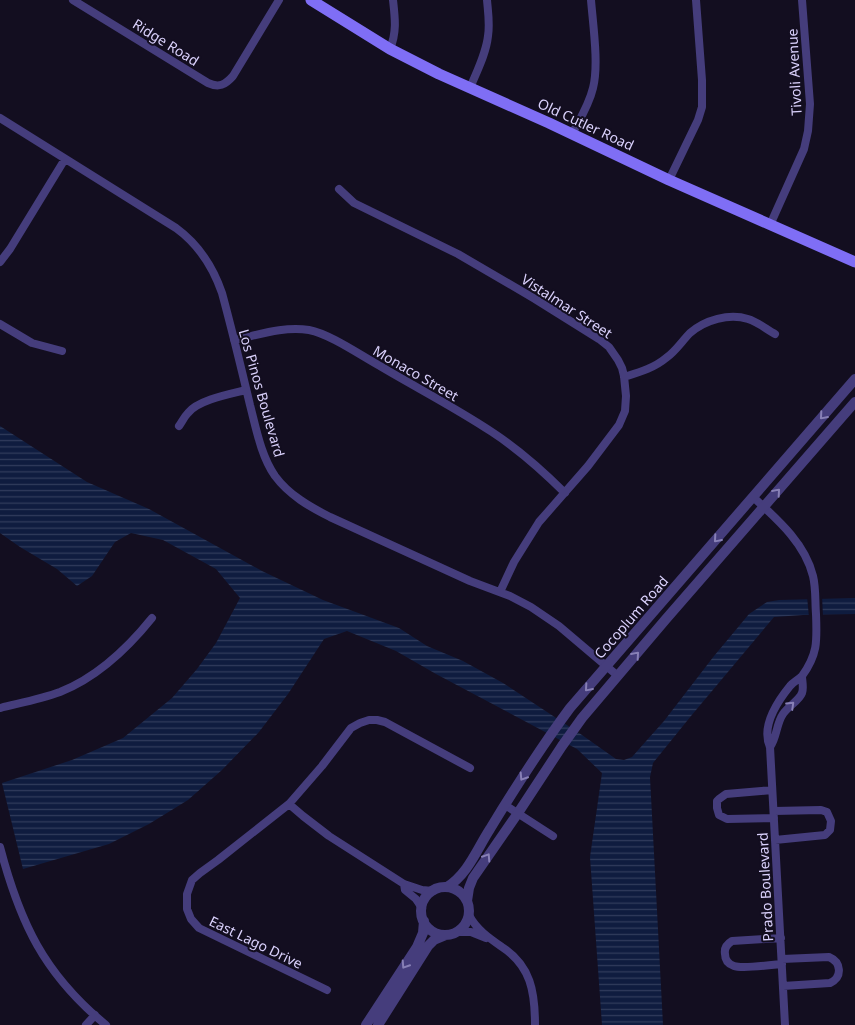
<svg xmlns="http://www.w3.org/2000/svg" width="855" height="1025" font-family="'Noto Sans',sans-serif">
<defs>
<pattern id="water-rules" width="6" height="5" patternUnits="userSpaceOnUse" patternTransform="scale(1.25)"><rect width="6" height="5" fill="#0f1c3f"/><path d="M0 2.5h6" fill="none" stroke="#313c5c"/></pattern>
</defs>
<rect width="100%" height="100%" fill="#130e20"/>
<!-- water -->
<path fill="url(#water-rules)" d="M 0,426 L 87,482 L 149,509 L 262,571 L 323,600 L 399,628 L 427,646 L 463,661 L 503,683 L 582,735 L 616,759 L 624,760 L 632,757 L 647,740 L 664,721 L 714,656 L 749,614 L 767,602 L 779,600 L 855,598 L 855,614 L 803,615 L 774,617 L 691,716 L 653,763 L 650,777 L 663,1025 L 602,1025 L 590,857 L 602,773 L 577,749 L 436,674 L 396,651 L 347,631 L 324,639 L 288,694 L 259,732 L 222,770 L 188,800 L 149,824 L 109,844 L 23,869 L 2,783 L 72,760 L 123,738 L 172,698 L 197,669 L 216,643 L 240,598 L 216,569 L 163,540 L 131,533 L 115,542 L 92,576 L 77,586 L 57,569 L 20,547 L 0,533 Z"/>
<!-- pier -->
<path fill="#130e20" d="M 807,596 L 822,596 L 823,617 L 809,617 Z"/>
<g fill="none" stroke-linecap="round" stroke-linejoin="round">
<!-- minor -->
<path stroke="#453d7c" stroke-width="8" d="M 73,0 L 208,83 C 219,88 225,85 233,76 L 279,0
M 390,49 C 397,32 395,18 393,0
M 470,88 C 477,71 486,54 488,36 C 490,24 488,12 487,0
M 0,118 L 176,228 C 198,244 213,267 222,293 C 232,330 241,367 250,405 C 256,428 261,456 275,476 C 289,495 310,507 330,517 L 470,581 L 510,596 L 531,607 L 559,626 L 618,676
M 572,134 C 580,119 589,105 593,88 C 599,65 593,25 591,0
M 669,180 L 698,120 L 702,107 L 702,80 L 696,0
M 339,189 L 354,203 L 458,254 L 535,299 L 599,339 L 609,347 L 618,360 L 622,368 L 624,376 L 626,396 L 625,411 L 619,425 L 588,466 L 539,522 L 514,562 L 500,592
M 770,225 L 804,149 L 808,131 L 810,104 L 802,0
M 0,262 L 10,249 L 65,159
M 0,324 L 32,343 L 62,351
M 234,340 C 258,335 283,326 309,330 C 330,334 360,355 380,366 C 417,388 456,408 492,432 C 518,449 542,470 565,493
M 624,377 C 640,372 654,368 666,358 C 676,351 682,341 690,333 C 705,320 729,313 748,319 C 758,322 766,329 775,334
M 179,426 C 182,422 184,417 188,413 C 198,400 230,394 246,390
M 753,497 C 777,519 805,543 813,576 C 816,588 815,602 816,614 C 817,641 818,654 802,676
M 0,708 C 20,703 41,699 60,692 C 98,677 127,649 152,618
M 770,747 C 777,738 776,724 783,714 C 788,706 799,701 802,693 C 804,688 802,681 802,676 C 798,680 793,682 790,686 C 777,702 761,727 770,747 L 785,1025
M 772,790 L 726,794 L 719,799 L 717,801 L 717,808 L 719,815 L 727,819 L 774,818
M 289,804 L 303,816 L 329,836 L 404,884 L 422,890 L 433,891
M 505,805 L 553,836
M 774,811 L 821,810 L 827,812 L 831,821 L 830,830 L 825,835 L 775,840
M 0,847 C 20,923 44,974 106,1025
M 404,884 L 405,890 L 416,899 L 422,908
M 469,915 C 476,929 489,938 502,947 C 531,966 535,992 535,1025
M 457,932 L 471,932 L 486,938
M 781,938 L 732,941 C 727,944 724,948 725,954 C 725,960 728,964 734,966 C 742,969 772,965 782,964
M 782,959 L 829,957 C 841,962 843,977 830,983 L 783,986
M 327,990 L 199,928 L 191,919 L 187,909 L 187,894 L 192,880 L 200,873 L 218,860 L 289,804 L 322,766 L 351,728 L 360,723 L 369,720 L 377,720 L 385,722 L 470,768
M 86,1025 L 95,1015"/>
<!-- tertiary -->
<path stroke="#453d7c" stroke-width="10" d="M 447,887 C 468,874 477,849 490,829 C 515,788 541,747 570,708 L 855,379
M421 911a24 24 0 1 1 48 0a24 24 0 1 1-48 0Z
M 467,901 L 469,888 L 473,878 L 518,813 L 562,746 L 582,718 L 666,619 L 855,402
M 366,1025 L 417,947 L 423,933 L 424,921
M 378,1025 L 428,946 L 434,940 L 446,935"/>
<!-- secondary -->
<path stroke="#7f6ef5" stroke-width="11" d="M 311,0 L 390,49 L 439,74 L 549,123 L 669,180 L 855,262"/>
</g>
<!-- one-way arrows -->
<defs><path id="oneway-chevron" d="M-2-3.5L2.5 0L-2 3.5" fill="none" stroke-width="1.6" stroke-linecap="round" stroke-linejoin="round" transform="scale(1.25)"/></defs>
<g stroke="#8880b6">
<use href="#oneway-chevron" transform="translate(823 416) rotate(131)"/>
<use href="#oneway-chevron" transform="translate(777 492) rotate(-49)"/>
<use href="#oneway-chevron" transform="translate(717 539) rotate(131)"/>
<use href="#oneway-chevron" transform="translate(636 655) rotate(-49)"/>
<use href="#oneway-chevron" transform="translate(588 688) rotate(131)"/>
<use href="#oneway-chevron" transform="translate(791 705) rotate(-44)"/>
<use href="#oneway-chevron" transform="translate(523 777) rotate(123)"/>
<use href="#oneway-chevron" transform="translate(487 857) rotate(-57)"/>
<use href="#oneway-chevron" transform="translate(405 965) rotate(123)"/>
</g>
<g text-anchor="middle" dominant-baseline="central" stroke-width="4" stroke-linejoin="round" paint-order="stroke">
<!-- street labels -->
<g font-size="14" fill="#dad1fc" stroke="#130e20">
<text transform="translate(166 42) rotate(32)">Ridge Road</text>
<text transform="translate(794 72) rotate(-93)">Tivoli Avenue</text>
<text transform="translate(586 124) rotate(25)">Old Cutler Road</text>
<text transform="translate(567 306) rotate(33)">Vistalmar Street</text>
<text transform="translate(416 373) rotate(30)">Monaco Street</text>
<text transform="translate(262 393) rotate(74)">Los Pinos Boulevard</text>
<text transform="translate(631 617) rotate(-49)">Cocoplum Road</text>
<text transform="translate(765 887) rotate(-93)">Prado Boulevard</text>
<text transform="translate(256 942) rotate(26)">East Lago Drive</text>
</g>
</g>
</svg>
